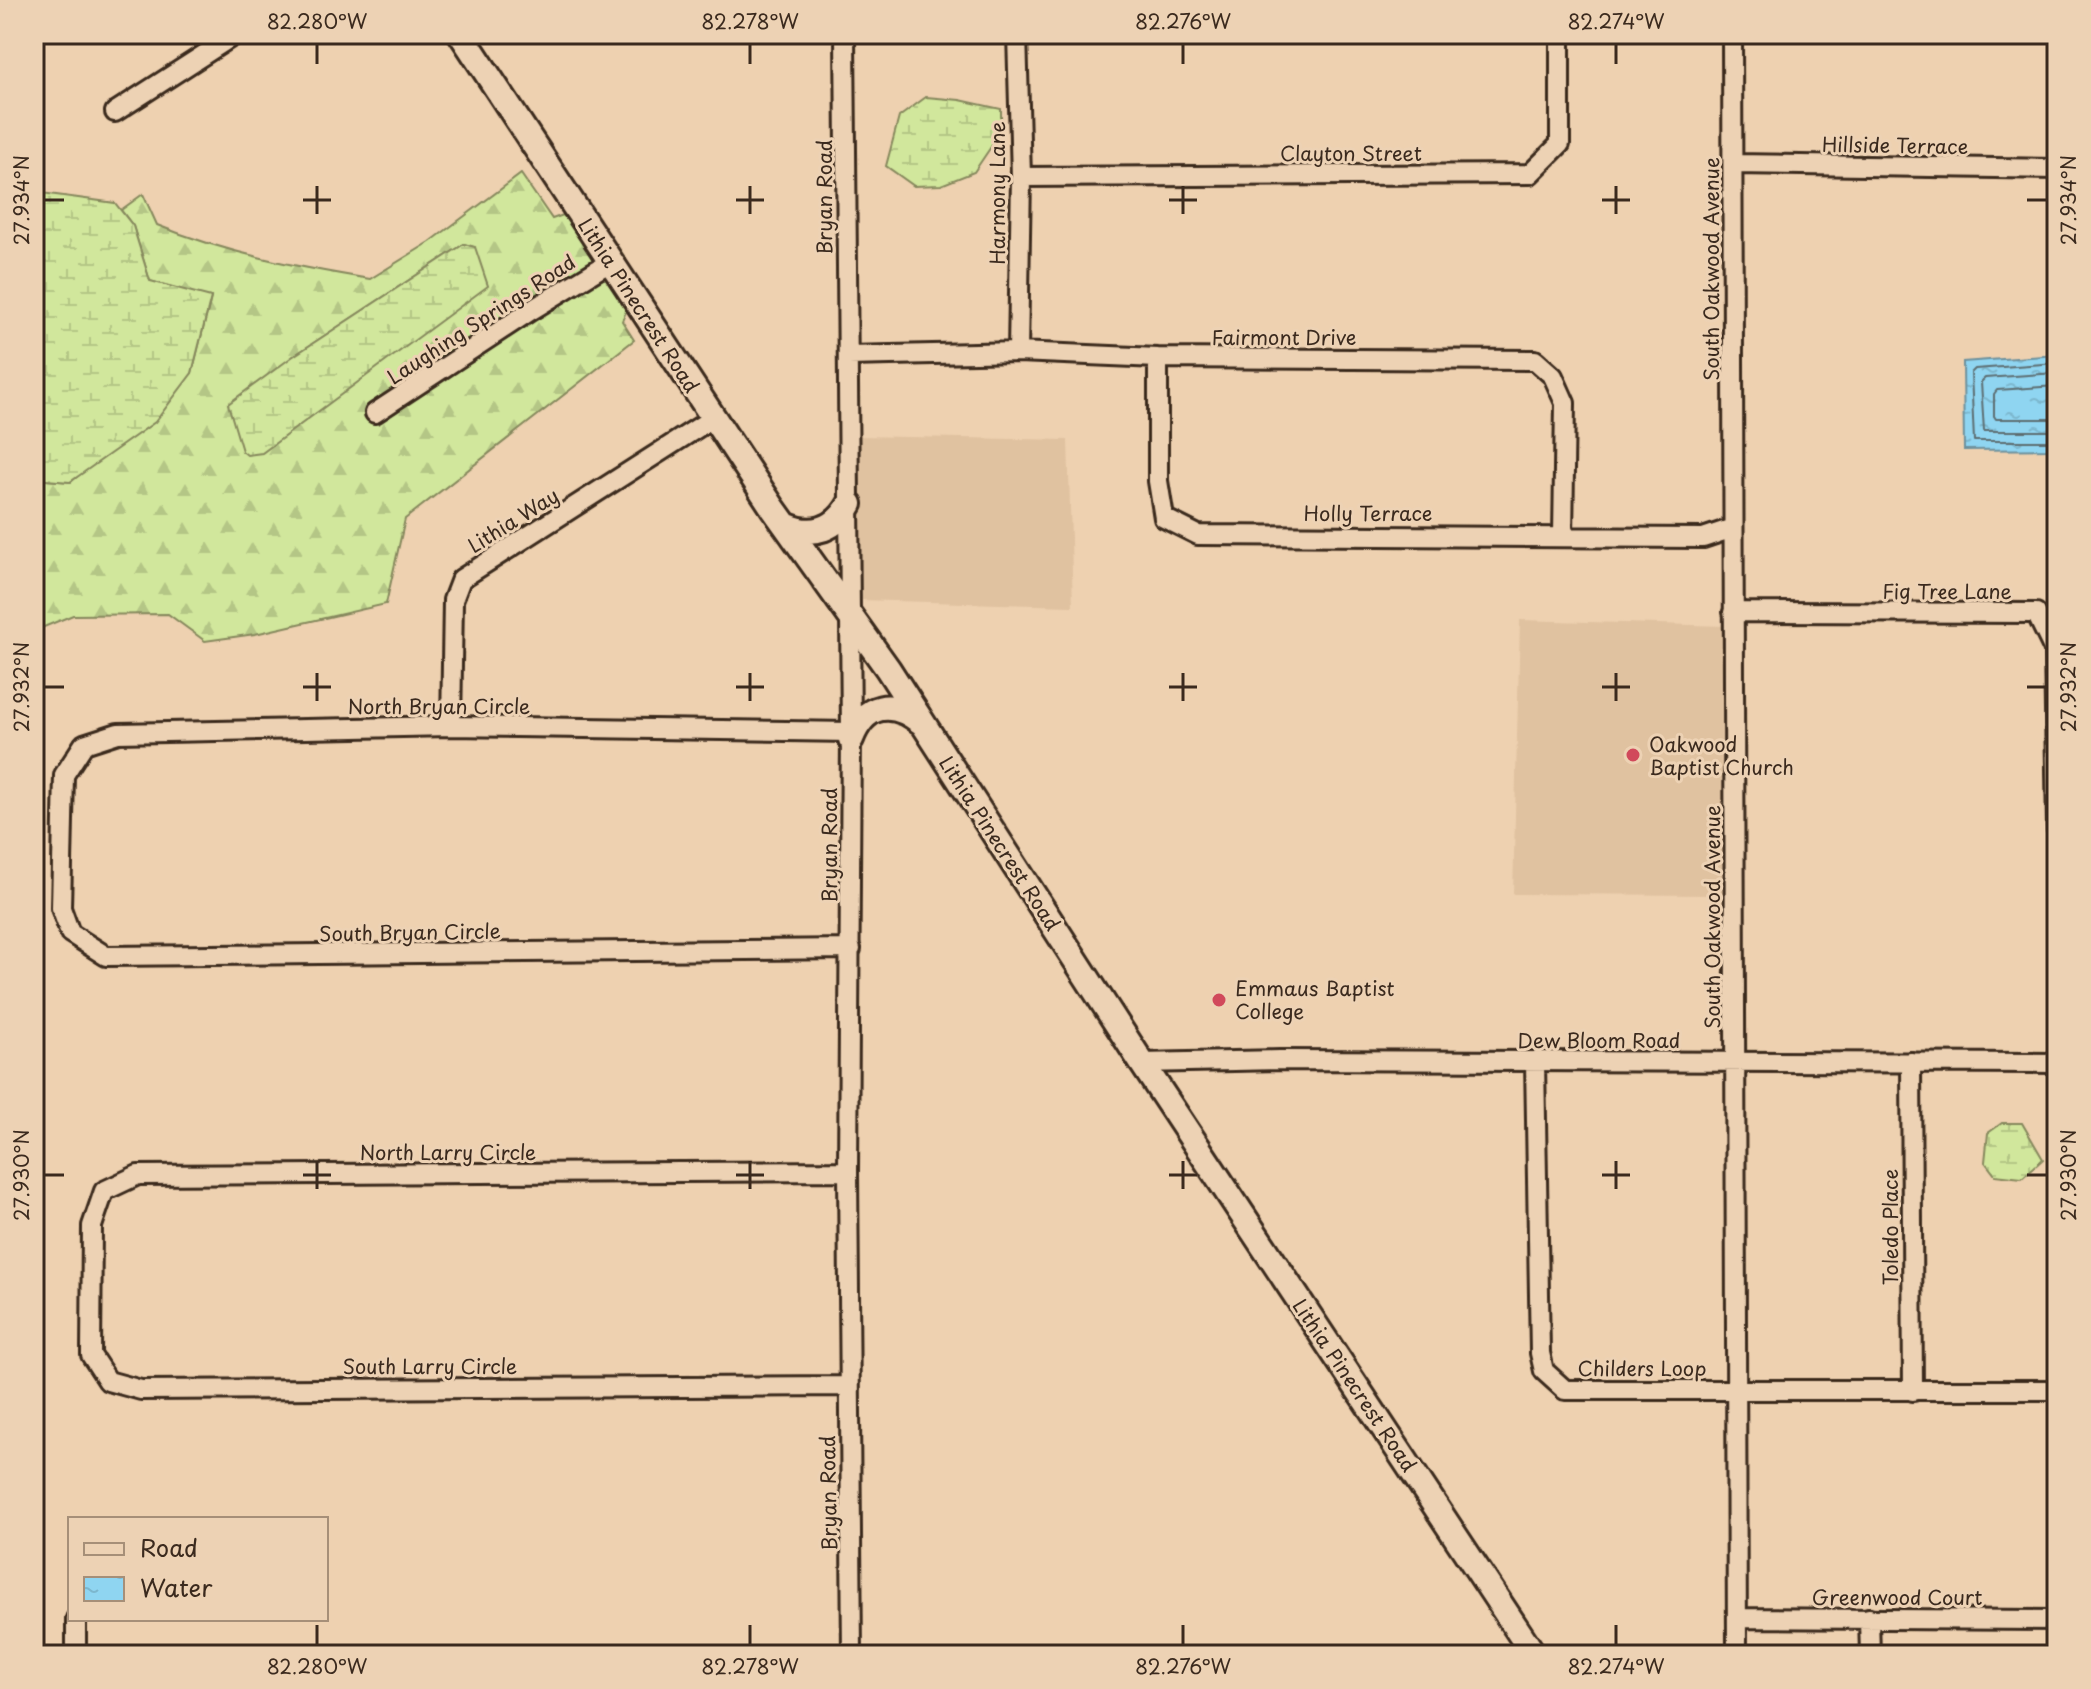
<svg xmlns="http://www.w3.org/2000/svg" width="2091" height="1689" font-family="'Playpen Sans',sans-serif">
<defs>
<pattern id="forest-firs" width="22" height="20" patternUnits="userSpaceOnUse" patternTransform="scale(2)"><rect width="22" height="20" fill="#d1e79c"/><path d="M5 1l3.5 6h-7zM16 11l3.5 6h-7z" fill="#b4c686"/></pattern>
<pattern id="wetland-marsh" width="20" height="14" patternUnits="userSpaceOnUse" patternTransform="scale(2)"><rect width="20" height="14" fill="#d1e79c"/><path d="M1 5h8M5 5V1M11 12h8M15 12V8" fill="none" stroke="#b4c686"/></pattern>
<pattern id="water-ripples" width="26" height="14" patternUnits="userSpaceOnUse" patternTransform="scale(2)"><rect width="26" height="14" fill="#8fd5f1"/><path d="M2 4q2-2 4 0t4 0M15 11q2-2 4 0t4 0" fill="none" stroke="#7cb7ce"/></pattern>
</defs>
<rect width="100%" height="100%" fill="#eed1b0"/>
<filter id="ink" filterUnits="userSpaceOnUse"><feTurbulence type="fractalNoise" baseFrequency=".0125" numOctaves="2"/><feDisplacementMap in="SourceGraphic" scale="16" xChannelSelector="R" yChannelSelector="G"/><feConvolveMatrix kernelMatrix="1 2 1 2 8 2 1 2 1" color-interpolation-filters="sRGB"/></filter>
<g filter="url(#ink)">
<!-- built -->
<path fill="#e0c2a0" d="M 856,436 L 1068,440 L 1073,606 L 858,600 Z
M 1520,620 L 1726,626 L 1727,895 L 1513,894 Z"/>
<!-- forest -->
<path fill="url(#forest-firs)" stroke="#86885d" stroke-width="2" fill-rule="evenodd" d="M 521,174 L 552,219 L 569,213 L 629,304 L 622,321 L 634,340 L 405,519 L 386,604 L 255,634 L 205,641 L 168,614 L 73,615 L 34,631 L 34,479 L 71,482 L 192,373 L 211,298 L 150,281 L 133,226 L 121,210 L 143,194 L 157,225 C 226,253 297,267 370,279 L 430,242 ZM 464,244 L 474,247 L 292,357 Z"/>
<!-- wetland -->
<path fill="url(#wetland-marsh)" stroke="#86885d" stroke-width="2" d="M 926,97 L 960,100 L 1001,109 L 1001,132 L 974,172 L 941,185 L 914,186 L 886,166 L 899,117 Z
M 34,192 L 115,203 L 133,226 L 150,281 L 211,297 L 192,373 L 155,422 L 70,482 L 34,479 Z
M 464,244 L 475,247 L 488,286 L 262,453 L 247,455 L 242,451 L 228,404 L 292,357 Z
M 2002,1123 L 2022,1123 L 2043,1159 L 2022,1178 L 1995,1175 L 1985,1162 L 1988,1133 Z"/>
<!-- water -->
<path fill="url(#water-ripples)" stroke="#6d919d" stroke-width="2" d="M 2057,355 L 2057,449 L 1964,450 L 1963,362 Z"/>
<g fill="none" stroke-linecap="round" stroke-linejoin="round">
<!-- shore -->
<path stroke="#5d6e72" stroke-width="2" d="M 2057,363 L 1975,369 L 1971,373 L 1974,441 L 2057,441
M 2057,373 L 1985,378 L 1981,382 L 1984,431 L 2057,431
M 2057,386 L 1997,390 L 1994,394 L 1994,416 L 1996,419 L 2057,419"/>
<!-- minor casing -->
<g stroke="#3b2a1e" stroke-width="24">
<path id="minor" d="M 845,34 L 851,732 L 848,1171 L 852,1655
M 1017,34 L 1021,177 L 1018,352
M 1732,34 L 1737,1655
M 115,112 L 236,34
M 1733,164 L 2057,169
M 1021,177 L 1530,174 L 1560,144 L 1560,34
M 848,356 L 1018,352 L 1158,358 L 1535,360 L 1553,376 L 1565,403 L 1563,536
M 1158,358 L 1158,481 L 1164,518 L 1198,535 L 1703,538 L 1733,528
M 375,413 L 530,311 L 610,262
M 1733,612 L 2036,613 L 2054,650 L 2057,829
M 451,726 L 453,600 L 461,579 L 713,418
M 851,732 L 451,726 L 118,733 L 84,744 L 64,775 L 61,908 L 70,933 L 106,956 L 851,949
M 1535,1062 L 1540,1353 L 1544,1371 L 1565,1390 L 2057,1390
M 1911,1062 L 1913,1391
M 1142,1063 L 1280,1060 L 2057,1063
M 848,1171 L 138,1175 L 104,1191 L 92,1226 L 91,1355 L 108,1381 L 141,1390 L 849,1386
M 1737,1618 L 2057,1620
M 1869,1618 L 1870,1655
M 76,1619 L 76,1655"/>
</g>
<!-- major casing -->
<g stroke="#3b2a1e" stroke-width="30">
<path id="major" d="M 461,34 L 773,508 L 888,669 L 1142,1063 L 1534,1655
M 788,526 C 814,537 836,529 850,504
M 851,739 C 865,703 892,699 921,722"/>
</g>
<!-- minor -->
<use href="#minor" stroke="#edd2b4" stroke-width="18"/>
<!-- major -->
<use href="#major" stroke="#edd2b4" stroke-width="24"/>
</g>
</g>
<!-- ticks -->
<path fill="none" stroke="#3b2a1e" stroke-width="3" d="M 317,44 L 317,64M 750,44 L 750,64M 1183,44 L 1183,64M 1616,44 L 1616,64M 317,186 L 317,214M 750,186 L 750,214M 1183,186 L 1183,214M 1616,186 L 1616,214M 44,200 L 64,200M 303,200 L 331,200M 736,200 L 764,200M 1169,200 L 1197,200M 1602,200 L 1630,200M 2027,200 L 2047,200M 317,673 L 317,701M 750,673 L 750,701M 1183,673 L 1183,701M 1616,673 L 1616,701M 44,687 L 64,687M 303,687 L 331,687M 736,687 L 764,687M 1169,687 L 1197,687M 1602,687 L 1630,687M 2027,687 L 2047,687M 317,1161 L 317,1189M 750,1161 L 750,1189M 1183,1161 L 1183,1189M 1616,1161 L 1616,1189M 44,1175 L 64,1175M 303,1175 L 331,1175M 736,1175 L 764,1175M 1169,1175 L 1197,1175M 1602,1175 L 1630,1175M 2027,1175 L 2047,1175M 317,1625 L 317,1645M 750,1625 L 750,1645M 1183,1625 L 1183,1645M 1616,1625 L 1616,1645"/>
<!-- markers -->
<g fill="#d1495b" stroke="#edd2b4" stroke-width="3">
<circle cx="1633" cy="755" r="8"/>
<circle cx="1219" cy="1000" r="8"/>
</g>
<g text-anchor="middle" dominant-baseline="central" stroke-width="6" stroke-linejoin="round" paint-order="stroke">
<!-- street labels -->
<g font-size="20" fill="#3b2a1e" stroke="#edd2b4">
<text transform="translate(1895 145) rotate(1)">Hillside Terrace</text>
<text x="1351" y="153">Clayton Street</text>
<text transform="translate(997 193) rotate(-90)">Harmony Lane</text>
<text transform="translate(824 197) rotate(-90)">Bryan Road</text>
<text transform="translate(1711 269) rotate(-90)">South Oakwood Avenue</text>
<text transform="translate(639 305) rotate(57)">Lithia Pinecrest Road</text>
<text transform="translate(481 319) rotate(-33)">Laughing Springs Road</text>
<text x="1284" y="337">Fairmont Drive</text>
<text x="1368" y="513">Holly Terrace</text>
<text transform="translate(513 520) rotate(-32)">Lithia Way</text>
<text x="1947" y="591">Fig Tree Lane</text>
<text x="439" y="706">North Bryan Circle</text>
<text transform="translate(1000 843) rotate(57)">Lithia Pinecrest Road</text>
<text transform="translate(829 845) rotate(-90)">Bryan Road</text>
<text transform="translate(1712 917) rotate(-90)">South Oakwood Avenue</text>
<text transform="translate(410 932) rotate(-1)">South Bryan Circle</text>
<text x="1599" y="1040">Dew Bloom Road</text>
<text x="448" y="1152">North Larry Circle</text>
<text transform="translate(1890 1227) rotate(-90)">Toledo Place</text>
<text x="430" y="1366">South Larry Circle</text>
<text x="1642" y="1368">Childers Loop</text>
<text transform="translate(1355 1385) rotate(56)">Lithia Pinecrest Road</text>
<text transform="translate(828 1493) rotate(-91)">Bryan Road</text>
<text x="1897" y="1597">Greenwood Court</text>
</g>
<!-- poi labels -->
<g font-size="20" fill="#3b2a1e" stroke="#edd2b4" text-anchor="start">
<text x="1649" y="744">Oakwood<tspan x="1649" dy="23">Baptist Church</tspan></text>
<text x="1235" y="988">Emmaus Baptist<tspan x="1235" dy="23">College</tspan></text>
</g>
</g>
<!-- margin -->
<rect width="2091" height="1689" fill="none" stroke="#edd2b4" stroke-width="88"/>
<!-- legend -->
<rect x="68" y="1517" width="260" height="104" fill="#edd2b4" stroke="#a68f78" stroke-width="2"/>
<rect x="84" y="1543" width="40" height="12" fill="#edd2b4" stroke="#a68f78" stroke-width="2"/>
<text x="140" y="1557" font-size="24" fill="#3b2a1e">Road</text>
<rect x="84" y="1577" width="40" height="24" fill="url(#water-ripples)" stroke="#a68f78" stroke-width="2"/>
<text x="140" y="1597" font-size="24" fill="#3b2a1e">Water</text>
<rect x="44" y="44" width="2003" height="1601" fill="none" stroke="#3b2a1e" stroke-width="3"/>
<g font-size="20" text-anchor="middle" fill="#3b2a1e">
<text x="317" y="29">82.280°W</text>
<text x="750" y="29">82.278°W</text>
<text x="1183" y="29">82.276°W</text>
<text x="1616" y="29">82.274°W</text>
<text transform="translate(22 200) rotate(-90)" y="7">27.934°N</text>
<text transform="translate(2069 200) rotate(-90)" y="7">27.934°N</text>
<text transform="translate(22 687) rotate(-90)" y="7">27.932°N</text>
<text transform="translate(2069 687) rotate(-90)" y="7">27.932°N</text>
<text transform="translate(22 1175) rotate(-90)" y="7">27.930°N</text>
<text transform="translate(2069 1175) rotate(-90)" y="7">27.930°N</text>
<text x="317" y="1674">82.280°W</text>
<text x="750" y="1674">82.278°W</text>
<text x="1183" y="1674">82.276°W</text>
<text x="1616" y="1674">82.274°W</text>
</g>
</svg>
